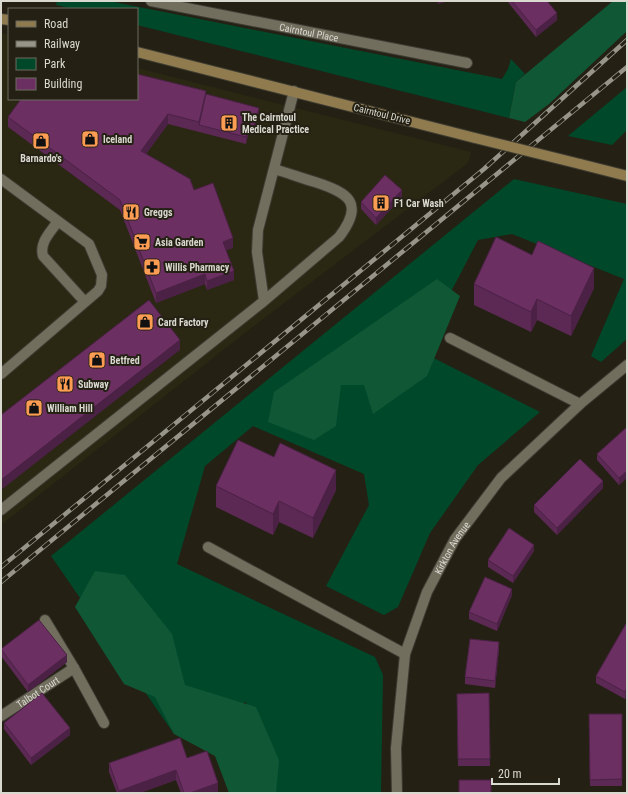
<svg xmlns="http://www.w3.org/2000/svg" width="628" height="794" font-family="'Roboto Condensed',sans-serif">
<rect width="100%" height="100%" fill="#242114"/>
<!-- built -->
<path fill="#2a2713" d="M 1,33 L 9,35 L 9,99 L 137,99 L 137,68 L 471,152 L 468,163 L 250,329 L 1,525 Z"/>
<!-- green -->
<path fill="#00482a" d="M 57,1 L 109,1 L 502,79 L 508,69 L 511,59 L 525,74 L 516,82 L 509,118 L 137,25 L 137,9 L 74,9 L 56,5 Z
M 627,87 L 627,130 L 612,145 L 568,136 Z
M 514,179 L 627,204 L 627,339 L 601,362 L 591,356 L 624,279 L 512,234 L 478,240 L 420,351 L 540,412 L 478,465 L 430,533 L 398,607 L 384,615 L 326,586 L 369,505 L 364,474 L 253,426 L 205,466 L 177,564 L 375,657 L 383,675 L 381,793 L 263,793 L 246,702 L 174,734 L 51,556 Z"/>
<!-- forest -->
<path fill="#105736" d="M 613,1 L 627,1 L 627,31 L 549,104 L 525,122 L 509,118 L 516,82 Z
M 437,279 L 460,296 L 427,376 L 373,414 L 364,385 L 341,385 L 336,426 L 314,440 L 268,422 L 274,392 Z
M 95,571 L 125,575 L 172,634 L 185,685 L 256,707 L 279,760 L 276,793 L 229,793 L 215,756 L 174,734 L 155,697 L 124,684 L 75,607 Z"/>
<g fill="none" stroke-linecap="round" stroke-linejoin="round">
<!-- lane casing -->
<g stroke="#3e3c33" stroke-width="12">
<path id="lane" d="M 1,179 L 89,244 L 102,275 L 101,286 L 98,291 L 1,374
M 58,221 C 51,232 39,242 43,256 L 85,302
M 264,301 L 339,237 C 365,203 349,193 315,182 C 301,178 288,173 274,169
M 450,338 L 580,404
M 1,510 L 264,301 L 257,252 L 258,230 L 294,91
M 208,547 L 405,654
M 45,620 L 74,668 L 104,723"/>
</g>
<!-- street casing -->
<g stroke="#3e3c33" stroke-width="12">
<g id="street">
<path id="s1" d="M 151,1 L 467,63"/>
<path id="s2" d="M 1,716 L 74,668"/>
<path id="s3" d="M 397,793 L 396,748 L 405,654 L 427,592 L 455,539 L 501,478 L 580,404 L 627,365"/>
</g>
</g>
<!-- secondary casing -->
<g stroke="#3e3c33" stroke-width="12">
<path id="secondary" d="M 1,19 L 9,20
M 137,52 L 475,138
M 580,164 L 627,176"/>
</g>
<!-- lane -->
<use href="#lane" stroke="#716e5e" stroke-width="10"/>
<!-- street -->
<use href="#street" stroke="#716e5e" stroke-width="10"/>
<!-- secondary -->
<use href="#secondary" stroke="#907b4e" stroke-width="10"/>
<!-- rail casing -->
<g stroke="#97958a" stroke-width="4.5">
<path id="rail" d="M 1,567 L 484,169 L 627,40
M 1,582 L 627,67"/>
</g>
<!-- rail -->
<use href="#rail" stroke="#242114" stroke-width="3" stroke-dasharray="9" stroke-linecap="butt"/>
<!-- secondary-bridge casing -->
<g stroke="#3e3c33" stroke-width="12" stroke-linecap="butt">
<path id="secondary-bridge" d="M 475,138 L 580,164"/>
</g>
<!-- secondary-bridge -->
<use href="#secondary-bridge" stroke="#907b4e" stroke-width="10"/>
</g>
<!-- wall -->
<path fill="#5c2854" d="M 394,1 L 402,1 L 401,2 Z
M 507,1 L 547,1 L 557,20 L 536,37 Z
M 206,94 L 259,114 L 254,132 L 249,131 L 246,144 L 168,124 L 146,154 L 194,190 L 233,248 L 226,250 L 234,280 L 207,290 L 205,284 L 156,303 L 120,210 L 8,127 L 8,117 Z
M 402,197 L 376,225 L 361,209 L 361,202 Z
M 474,284 L 594,288 L 571,336 L 537,320 L 531,332 L 474,305 Z
M 627,427 L 627,478 L 619,485 L 597,460 L 597,454 Z
M 216,486 L 336,490 L 313,538 L 279,522 L 273,535 L 216,507 Z
M 603,488 L 557,535 L 534,512 L 534,505 Z
M 534,551 L 513,583 L 488,567 L 488,560 Z
M 512,595 L 497,631 L 469,619 L 469,612 Z
M 627,622 L 627,695 L 625,699 L 596,683 L 596,676 Z
M 1,649 L 67,662 L 28,692 L 1,656 Z
M 499,649 L 495,688 L 465,684 L 465,677 Z
M 489,693 L 490,766 L 458,766 L 457,694 Z
M 589,714 L 622,714 L 622,786 L 590,786 Z
M 4,723 L 70,735 L 31,765 L 4,729 Z
M 187,758 L 218,792 L 216,793 L 181,793 L 176,780 L 140,793 L 117,793 L 109,772 L 109,763 Z"/>
<!-- shaded-wall -->
<path fill="#4b2145" d="M 438,1 L 449,1 L 438,4 Z
M 557,13 L 557,20 L 536,37 L 536,30 Z
M 259,108 L 259,114 L 254,132 L 254,126 Z
M 168,114 L 168,124 L 141,161 L 141,151 Z
M 249,125 L 249,131 L 246,144 L 246,137 Z
M 402,190 L 402,197 L 376,225 L 376,218 Z
M 233,238 L 233,248 L 223,251 L 223,242 Z
M 594,268 L 594,288 L 571,336 L 571,316 Z
M 234,271 L 234,280 L 207,290 L 207,281 Z
M 205,274 L 205,284 L 156,303 L 156,293 Z
M 537,299 L 537,320 L 531,332 L 531,312 Z
M 180,340 L 180,350 L 1,490 L 1,480 Z
M 336,470 L 336,490 L 313,538 L 313,518 Z
M 627,471 L 627,478 L 619,485 L 619,478 Z
M 603,481 L 603,488 L 557,535 L 557,528 Z
M 279,501 L 279,522 L 273,535 L 273,514 Z
M 534,545 L 534,551 L 513,583 L 513,576 Z
M 512,589 L 512,595 L 497,631 L 497,624 Z
M 499,642 L 499,649 L 495,688 L 495,681 Z
M 67,655 L 67,662 L 28,692 L 28,685 Z
M 627,688 L 627,695 L 625,699 L 625,692 Z
M 70,728 L 70,735 L 31,765 L 31,758 Z
M 176,770 L 176,780 L 140,793 L 119,793 L 119,791 Z
M 218,783 L 218,792 L 216,793 L 190,793 Z"/>
<!-- building -->
<path fill="#6b2f62" stroke="#4b2145" d="M 512,1 L 547,1 L 557,13 L 536,30 Z
M 137,74 L 206,91 L 199,122 L 168,114 L 141,151 L 190,179 L 194,190 L 213,183 L 233,238 L 223,242 L 234,271 L 207,281 L 205,274 L 156,293 L 120,200 L 8,117 L 21,99 L 137,99 Z
M 206,94 L 259,108 L 254,126 L 249,125 L 246,137 L 199,125 Z
M 385,175 L 402,190 L 376,218 L 361,202 Z
M 496,237 L 532,255 L 538,241 L 594,268 L 571,316 L 537,299 L 531,312 L 474,284 Z
M 149,300 L 180,340 L 1,480 L 1,415 Z
M 627,427 L 627,471 L 619,478 L 597,454 Z
M 238,440 L 274,457 L 280,443 L 336,470 L 313,518 L 279,501 L 273,514 L 216,486 Z
M 580,459 L 603,481 L 557,528 L 534,505 Z
M 509,528 L 534,545 L 513,576 L 488,560 Z
M 485,577 L 512,589 L 497,624 L 469,612 Z
M 39,620 L 67,655 L 28,685 L 1,649 Z
M 627,622 L 627,688 L 625,692 L 596,676 Z
M 470,639 L 499,642 L 495,681 L 465,677 Z
M 42,693 L 70,728 L 31,758 L 4,723 Z
M 489,693 L 490,759 L 458,759 L 457,694 Z
M 589,714 L 622,714 L 622,779 L 590,780 Z
M 180,738 L 187,758 L 207,751 L 218,783 L 190,793 L 184,793 L 176,770 L 119,791 L 109,763 Z
M 459,780 L 491,780 L 491,793 L 459,793 Z"/>
<!-- icons -->
<defs>
<g id="building-square" transform="scale(0.9)"><rect x="-9" y="-9" width="18" height="18" rx="4" fill="#fc9d53" stroke="#242114"/><path d="M-4-6H4V6H1V3H-1V6H-4ZM-2.5-4.3h1.7v1.8h-1.7ZM.8-4.3h1.7v1.8H.8ZM-2.5-1h1.7V.8h-1.7ZM.8-1h1.7V.8H.8Z" fill="#111"/></g>
<g id="shop-square" transform="scale(0.9)"><rect x="-9" y="-9" width="18" height="18" rx="4" fill="#fc9d53" stroke="#242114"/><path d="M-5-2.5h2.3a2.7 3.5 0 0 1 5.4 0H5L5.5 6h-11ZM-1.5-2.5h3a1.5 2.3 0 0 0-3 0Z" fill="#111"/></g>
<g id="restaurant-square" transform="scale(0.9)"><rect x="-9" y="-9" width="18" height="18" rx="4" fill="#fc9d53" stroke="#242114"/><path d="M-5-6h1v4h1v-4h1v4h1v-4h1v5L-1.5 .5V6h-2V.5L-5-1ZM5-6V6H3V1.5H1.5Q1.5-4 5-6Z" fill="#111"/></g>
<g id="supermarket-square" transform="scale(0.9)"><rect x="-9" y="-9" width="18" height="18" rx="4" fill="#fc9d53" stroke="#242114"/><path d="M-6-5.5h2.5l.6 2H6L4.5 2H-2.5L-4.4-4H-6ZM-1.5 3.2a1.3 1.3 0 1 0 .1 0ZM3 3.2a1.3 1.3 0 1 0 .1 0Z" fill="#111"/></g>
<g id="pharmacy-square" transform="scale(0.9)"><rect x="-9" y="-9" width="18" height="18" rx="4" fill="#fc9d53" stroke="#242114"/><path d="M-2-6h4v4h4v4h-4v4h-4v-4h-4v-4h4Z" fill="#111"/></g>
</defs>
<g fill-rule="evenodd">
<use href="#building-square" x="229" y="123"/>
<use href="#shop-square" x="90" y="139"/>
<use href="#shop-square" x="41" y="141"/>
<use href="#building-square" x="381" y="203"/>
<use href="#restaurant-square" x="131" y="212"/>
<use href="#supermarket-square" x="142" y="242"/>
<use href="#pharmacy-square" x="152" y="267"/>
<use href="#shop-square" x="145" y="322"/>
<use href="#shop-square" x="97" y="360"/>
<use href="#restaurant-square" x="65" y="384"/>
<use href="#shop-square" x="34" y="408"/>
</g>
<g text-anchor="middle" dominant-baseline="central" stroke-width="4" stroke-linejoin="round" paint-order="stroke">
<!-- street labels -->
<g font-size="10" fill="#dad9d0" stroke="#242114">
<text stroke="none"><textPath href="#s1" startOffset="161">Cairntoul Place</textPath></text>
<text transform="translate(382 114) rotate(14)">Cairntoul Drive</text>
<text stroke="none"><textPath href="#s3" startOffset="256">Kirkton Avenue</textPath></text>
<text stroke="none"><textPath href="#s2" startOffset="44">Talbot Court</textPath></text>
</g>
<!-- poi labels -->
<g font-size="10" font-weight="bold" fill="#dad9d0" stroke="#242114" text-anchor="start">
<text x="242" y="117">The Cairntoul<tspan x="242" dy="12">Medical Practice</tspan></text>
<text x="103" y="139">Iceland</text>
<text x="41" y="158" text-anchor="middle">Barnardo's</text>
<text x="394" y="203">F1 Car Wash</text>
<text x="144" y="212">Greggs</text>
<text x="155" y="242">Asia Garden</text>
<text x="165" y="267">Willis Pharmacy</text>
<text x="158" y="322">Card Factory</text>
<text x="110" y="360">Betfred</text>
<text x="78" y="384">Subway</text>
<text x="47" y="408">William Hill</text>
</g>
</g>
<!-- border -->
<rect width="628" height="794" fill="none" stroke="#dad9d0" stroke-width="4"/>
<!-- legend -->
<rect x="8" y="8" width="130" height="92" fill="#242114" stroke="#6d6b5f"/>
<rect x="16" y="21" width="20" height="6" fill="#907b4e" stroke="#6d6b5f"/>
<text x="44" y="28" font-size="12" fill="#dad9d0">Road</text>
<rect x="16" y="41" width="20" height="6" fill="#97958a" stroke="#6d6b5f"/>
<text x="44" y="48" font-size="12" fill="#dad9d0">Railway</text>
<rect x="16" y="58" width="20" height="12" fill="#00482a" stroke="#6d6b5f"/>
<text x="44" y="68" font-size="12" fill="#dad9d0">Park</text>
<rect x="16" y="78" width="20" height="12" fill="#6b2f62" stroke="#6d6b5f"/>
<text x="44" y="88" font-size="12" fill="#dad9d0">Building</text>
<!-- scale -->
<path d="M492 778v6h67v-6" fill="none" stroke="#dad9d0" stroke-width="2"/>
<text x="498" y="778" font-size="12" fill="#dad9d0" stroke="#242114" stroke-width="3" paint-order="stroke">20 m</text>
</svg>
